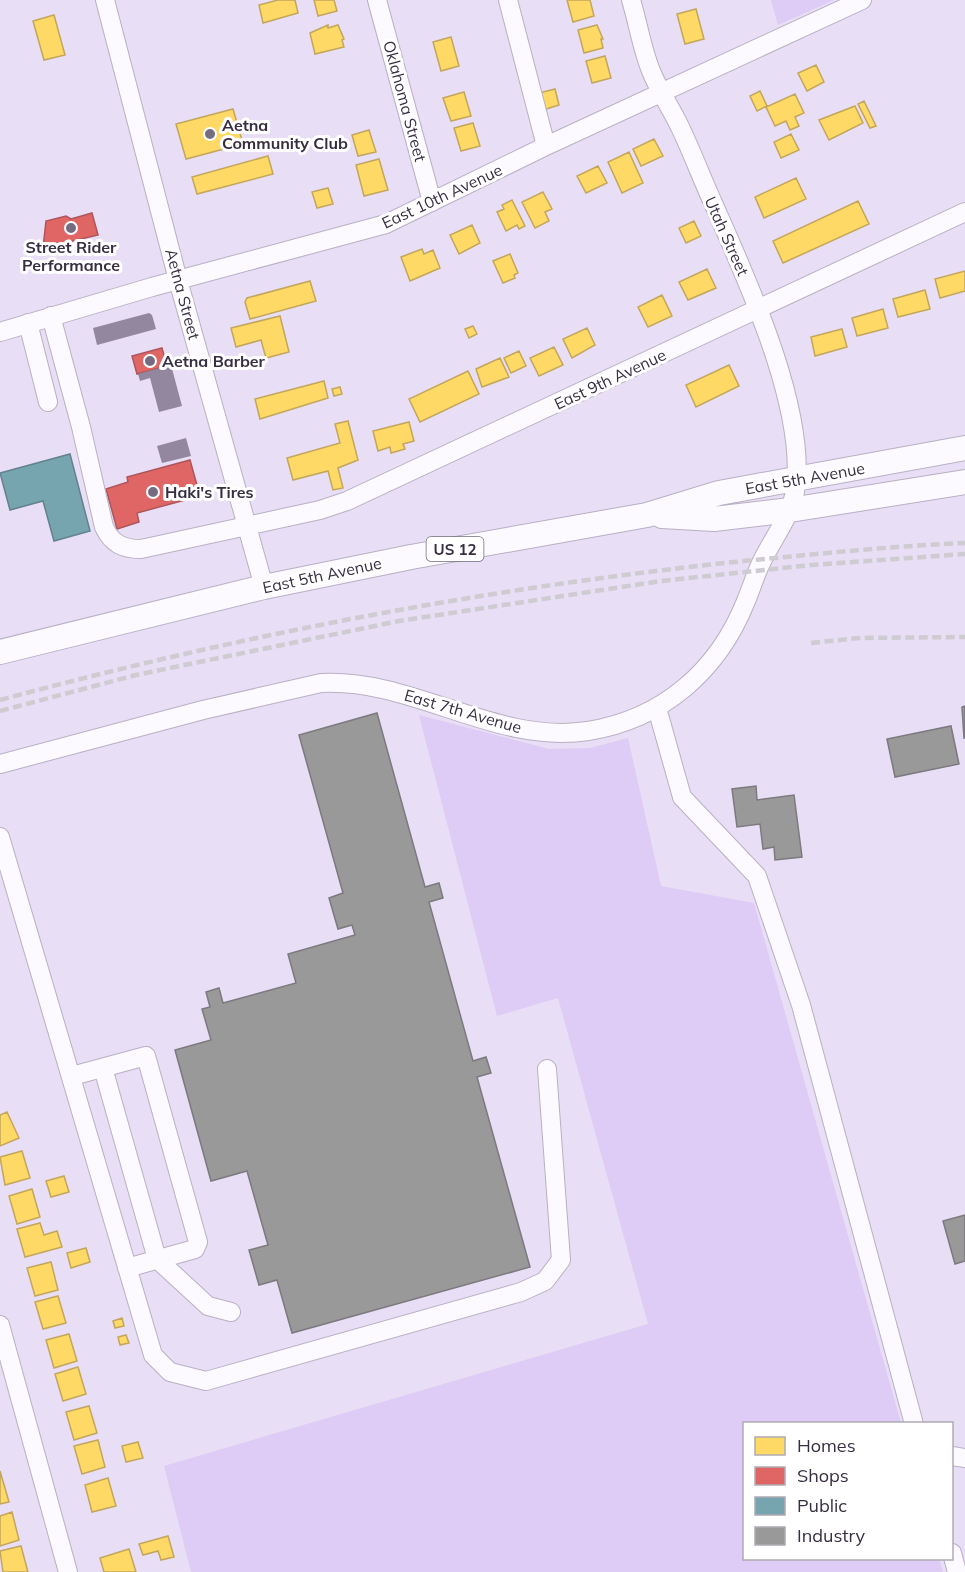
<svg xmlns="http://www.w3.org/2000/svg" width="965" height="1572" font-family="Mulish,sans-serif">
<rect width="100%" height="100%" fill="#e8def5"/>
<!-- green -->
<path fill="#decbf6" d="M 771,0 L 834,0 L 778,25 Z
M 419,715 L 549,749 L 590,748 L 628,738 L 661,886 L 754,903 L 901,1423 L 744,1424 L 744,1558 L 939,1559 L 943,1572 L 191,1572 L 164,1466 L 648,1324 L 558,998 L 497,1016 Z"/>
<!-- homes -->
<path fill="#ffd966" stroke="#c3a65b" stroke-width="1.5" d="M 278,0 L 295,0 L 298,13 L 263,23 L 259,5 Z
M 314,0 L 334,0 L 337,11 L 318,16 Z
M 567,0 L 590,0 L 594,16 L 573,22 Z
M 696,9 L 704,39 L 685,44 L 677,14 Z
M 54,15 L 65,55 L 44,60 L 33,21 Z
M 328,25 L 328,28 L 338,25 L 344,39 L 342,40 L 344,47 L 315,54 L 310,33 Z
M 597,25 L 603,39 L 601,39 L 603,48 L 584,53 L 578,30 Z
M 451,37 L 459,66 L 441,71 L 433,42 Z
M 605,56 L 611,78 L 592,83 L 586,61 Z
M 816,65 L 824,82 L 807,91 L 798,73 Z
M 555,89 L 559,105 L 543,110 L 539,93 Z
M 760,91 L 767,106 L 757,111 L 750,96 Z
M 464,92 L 471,116 L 451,121 L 443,98 Z
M 795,94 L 804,113 L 795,117 L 799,126 L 790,130 L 786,121 L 775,126 L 766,107 Z
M 864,101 L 876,126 L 870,128 L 858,104 Z
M 855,106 L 863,123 L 829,140 L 819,120 Z
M 233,109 L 243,144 L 186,159 L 176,124 Z
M 473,123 L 480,146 L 461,151 L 454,128 Z
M 369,130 L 376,152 L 358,156 L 352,135 Z
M 791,134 L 799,150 L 781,158 L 774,142 Z
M 654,139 L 663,156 L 641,166 L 633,149 Z
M 629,152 L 643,183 L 622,193 L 608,162 Z
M 268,156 L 273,174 L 197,194 L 192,177 Z
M 379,159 L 388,190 L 364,196 L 356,165 Z
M 598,166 L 607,183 L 586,193 L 577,176 Z
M 796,178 L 806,199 L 764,218 L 755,197 Z
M 328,188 L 333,204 L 317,208 L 312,192 Z
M 543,192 L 552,209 L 545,212 L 549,221 L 535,228 L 522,202 Z
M 512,200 L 525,226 L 519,229 L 517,225 L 506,231 L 497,212 L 504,209 L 502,205 Z
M 858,201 L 869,224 L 783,263 L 773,241 Z
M 694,221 L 701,236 L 686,243 L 679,228 Z
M 472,225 L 480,243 L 459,254 L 450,235 Z
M 422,249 L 424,254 L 433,250 L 440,268 L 410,281 L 401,257 Z
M 510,254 L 518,273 L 514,275 L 515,278 L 503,283 L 493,261 Z
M 707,269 L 716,288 L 688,300 L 679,282 Z
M 965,271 L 965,291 L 940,298 L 935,279 Z
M 310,281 L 316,301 L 250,319 L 245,302 L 247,298 Z
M 925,290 L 930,309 L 898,317 L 893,299 Z
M 662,295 L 672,316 L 648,327 L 638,307 Z
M 883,309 L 888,328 L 857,336 L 852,318 Z
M 280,316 L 289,352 L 266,358 L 261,340 L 236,347 L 231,328 Z
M 473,326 L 477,334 L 469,338 L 465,329 Z
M 587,328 L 595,345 L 572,358 L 563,339 Z
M 842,329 L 847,347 L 815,356 L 811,337 Z
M 554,347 L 563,365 L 539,376 L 530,358 Z
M 519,351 L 526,366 L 511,373 L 504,358 Z
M 500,358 L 509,377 L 482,387 L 476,369 Z
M 729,365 L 739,386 L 696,407 L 686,385 Z
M 468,371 L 479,394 L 420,422 L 409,399 Z
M 324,381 L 328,398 L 260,419 L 255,399 Z
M 340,387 L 342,394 L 334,396 L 332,389 Z
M 348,421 L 358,460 L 338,468 L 343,488 L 333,490 L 328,471 L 293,480 L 287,458 L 340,443 L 335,424 Z
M 409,422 L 414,441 L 403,444 L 405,449 L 391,453 L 390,447 L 378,451 L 373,431 Z
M 7,1112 L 19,1138 L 0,1146 L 0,1115 Z
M 22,1151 L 30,1178 L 5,1185 L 0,1157 Z
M 64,1176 L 69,1192 L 51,1197 L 46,1181 Z
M 32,1189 L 40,1217 L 17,1224 L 9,1196 Z
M 40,1223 L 44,1235 L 57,1231 L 62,1247 L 25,1257 L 17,1229 Z
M 86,1248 L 90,1262 L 71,1268 L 67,1253 Z
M 51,1262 L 58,1290 L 35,1296 L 27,1268 Z
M 58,1296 L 66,1323 L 43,1329 L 35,1302 Z
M 122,1318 L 124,1326 L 115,1328 L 113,1321 Z
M 69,1334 L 77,1361 L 54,1368 L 46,1340 Z
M 126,1335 L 129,1343 L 120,1345 L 118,1337 Z
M 78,1367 L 86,1394 L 63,1401 L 55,1374 Z
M 89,1406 L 97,1433 L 74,1440 L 66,1412 Z
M 98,1440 L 105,1467 L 82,1474 L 74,1446 Z
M 138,1442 L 143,1458 L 126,1462 L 122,1446 Z
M 0,1471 L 9,1502 L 0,1504 Z
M 108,1478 L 116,1506 L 92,1512 L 85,1485 Z
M 12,1512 L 19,1540 L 0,1546 L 0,1516 Z
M 168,1536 L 174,1557 L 161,1560 L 158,1551 L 143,1555 L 139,1544 Z
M 21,1546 L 28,1572 L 3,1572 L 0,1551 Z
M 129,1549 L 136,1572 L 104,1572 L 100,1558 Z"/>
<!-- shops -->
<path fill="#e06666" stroke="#ae555b" stroke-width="1.5" d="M 92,213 L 98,235 L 43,248 L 46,221 L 66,216 L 71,219 Z
M 162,348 L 167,366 L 137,374 L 132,356 Z
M 190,460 L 200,496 L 137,513 L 139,522 L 117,529 L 106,489 L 128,482 L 127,477 Z"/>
<!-- public -->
<path fill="#76a5af" stroke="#63818e" stroke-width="1.5" d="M 70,454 L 90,531 L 54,541 L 43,501 L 10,510 L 0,473 Z"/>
<!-- industry -->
<path fill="#999" stroke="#7c797f" stroke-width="1.5" d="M 965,706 L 965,738 L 964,738 L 962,707 Z
M 377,713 L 425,887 L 439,883 L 443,898 L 429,902 L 473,1061 L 486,1057 L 491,1073 L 477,1077 L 530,1267 L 292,1333 L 277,1280 L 259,1285 L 249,1250 L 268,1245 L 247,1171 L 211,1181 L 175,1050 L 211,1040 L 202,1009 L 210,1007 L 206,992 L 219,988 L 223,1003 L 296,983 L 288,954 L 355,935 L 352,925 L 338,929 L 329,898 L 343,893 L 299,735 Z
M 951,726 L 959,764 L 895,777 L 887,739 Z
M 756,786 L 757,800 L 794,795 L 802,857 L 775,860 L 774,847 L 763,849 L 760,824 L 737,827 L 732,789 Z
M 965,1215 L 965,1261 L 955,1264 L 943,1221 Z"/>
<!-- building -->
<path fill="#92879e" d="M 149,313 L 152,315 L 156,329 L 97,345 L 93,328 Z
M 171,365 L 182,406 L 159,412 L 150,378 L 140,381 L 138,374 Z
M 186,438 L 191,456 L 162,463 L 157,446 Z"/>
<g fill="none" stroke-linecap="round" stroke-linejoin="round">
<!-- minor casing -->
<g stroke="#b9b0c4" stroke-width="20">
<path id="minor" d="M 105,0 L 178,280 L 264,587
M 377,0 L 432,202
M 508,0 L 546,146
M 51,316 L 81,427 L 104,527 C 112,544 123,549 141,549 L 320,510 L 347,501 L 965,212
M 28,323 L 48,402
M 0,332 L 152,287 L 386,224 L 546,146 L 862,0
M 657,708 L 682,797 L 757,876 L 801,1005 L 914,1424
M 0,764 L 203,710 L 321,683 C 413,678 495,745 588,731 C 663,719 718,671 746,601 C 752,587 756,572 763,559 C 774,537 790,517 795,492 C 808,411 747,280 714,205 C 702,179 692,152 680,127 C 671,108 659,91 651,71 C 642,49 638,23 631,0
M 0,837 L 153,1355 L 170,1372 L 206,1381 L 521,1292 L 545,1281 L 561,1260 L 547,1069
M 103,1068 L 157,1259 L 208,1306 L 231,1312
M 72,1076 L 146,1056 L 198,1242 L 195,1249 L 127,1268
M 0,1325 L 68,1572
M 952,1456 L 965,1458
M 952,1553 L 957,1572"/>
</g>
<!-- major casing -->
<g stroke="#b9b0c4" stroke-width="26">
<path id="major" d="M 662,516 L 714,519 L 790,510 L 965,482
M 0,652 L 264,587 L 411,557 L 647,515 L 719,493 L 965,448"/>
</g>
<!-- minor -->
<use href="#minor" stroke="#fcfafe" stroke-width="18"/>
<!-- major -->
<use href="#major" stroke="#fcfafe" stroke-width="24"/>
<!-- rail -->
<path stroke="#cecbd1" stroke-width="4.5" stroke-dasharray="9 4.5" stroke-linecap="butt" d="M 811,643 L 859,638 L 965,637
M 0,700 C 244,634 493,587 744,561 C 818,554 891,546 965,543
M 0,711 L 136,675 L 399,621 L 661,581 L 811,565 L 965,554"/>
</g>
<!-- markers -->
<g fill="#766c81" stroke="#fff" stroke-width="2">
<circle cx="210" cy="134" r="6"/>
<circle cx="71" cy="228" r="6"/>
<circle cx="150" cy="361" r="6"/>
<circle cx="153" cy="492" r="6"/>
</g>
<g text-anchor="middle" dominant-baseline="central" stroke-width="6" stroke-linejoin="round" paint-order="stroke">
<!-- shield labels -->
<rect fill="#fff" stroke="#746d7b" stroke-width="1.5" x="426.5" y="537" width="57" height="24" rx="4.5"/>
<g font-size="15" font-weight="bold" fill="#382e42">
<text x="455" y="549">US 12</text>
</g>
<!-- street labels -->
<g font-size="16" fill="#382e42" stroke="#fff">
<text transform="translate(405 101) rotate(75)">Oklahoma Street</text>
<text transform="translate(442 196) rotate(-25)">East 10th Avenue</text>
<text transform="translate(727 236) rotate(66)">Utah Street</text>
<text transform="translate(183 294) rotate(75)">Aetna Street</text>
<text transform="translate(610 379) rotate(-25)">East 9th Avenue</text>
<text transform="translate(805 478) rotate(-10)">East 5th Avenue</text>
<text transform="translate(322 575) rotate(-12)">East 5th Avenue</text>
<text transform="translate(463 711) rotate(16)">East 7th Avenue</text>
</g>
<!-- poi labels -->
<g font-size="16" font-weight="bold" fill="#382e42" stroke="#fff" text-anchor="start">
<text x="222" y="125">Aetna<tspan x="222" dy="18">Community Club</tspan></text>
<text x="71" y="247" text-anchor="middle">Street Rider<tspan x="71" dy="18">Performance</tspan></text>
<text x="162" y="361">Aetna Barber</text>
<text x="165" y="492">Haki's Tires</text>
</g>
</g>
<!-- legend -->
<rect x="743" y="1422" width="210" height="138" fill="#ffffff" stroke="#afabb3" stroke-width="1.5"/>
<rect x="755" y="1437" width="30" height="18" fill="#ffd966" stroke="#afabb3" stroke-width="1.5"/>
<text x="797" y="1452" font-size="18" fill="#382e42">Homes</text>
<rect x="755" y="1467" width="30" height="18" fill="#e06666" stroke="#afabb3" stroke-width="1.5"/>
<text x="797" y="1482" font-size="18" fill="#382e42">Shops</text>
<rect x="755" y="1497" width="30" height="18" fill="#76a5af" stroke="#afabb3" stroke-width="1.5"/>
<text x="797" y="1512" font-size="18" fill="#382e42">Public</text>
<rect x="755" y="1527" width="30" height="18" fill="#999999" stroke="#afabb3" stroke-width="1.5"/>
<text x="797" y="1542" font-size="18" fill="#382e42">Industry</text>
</svg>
